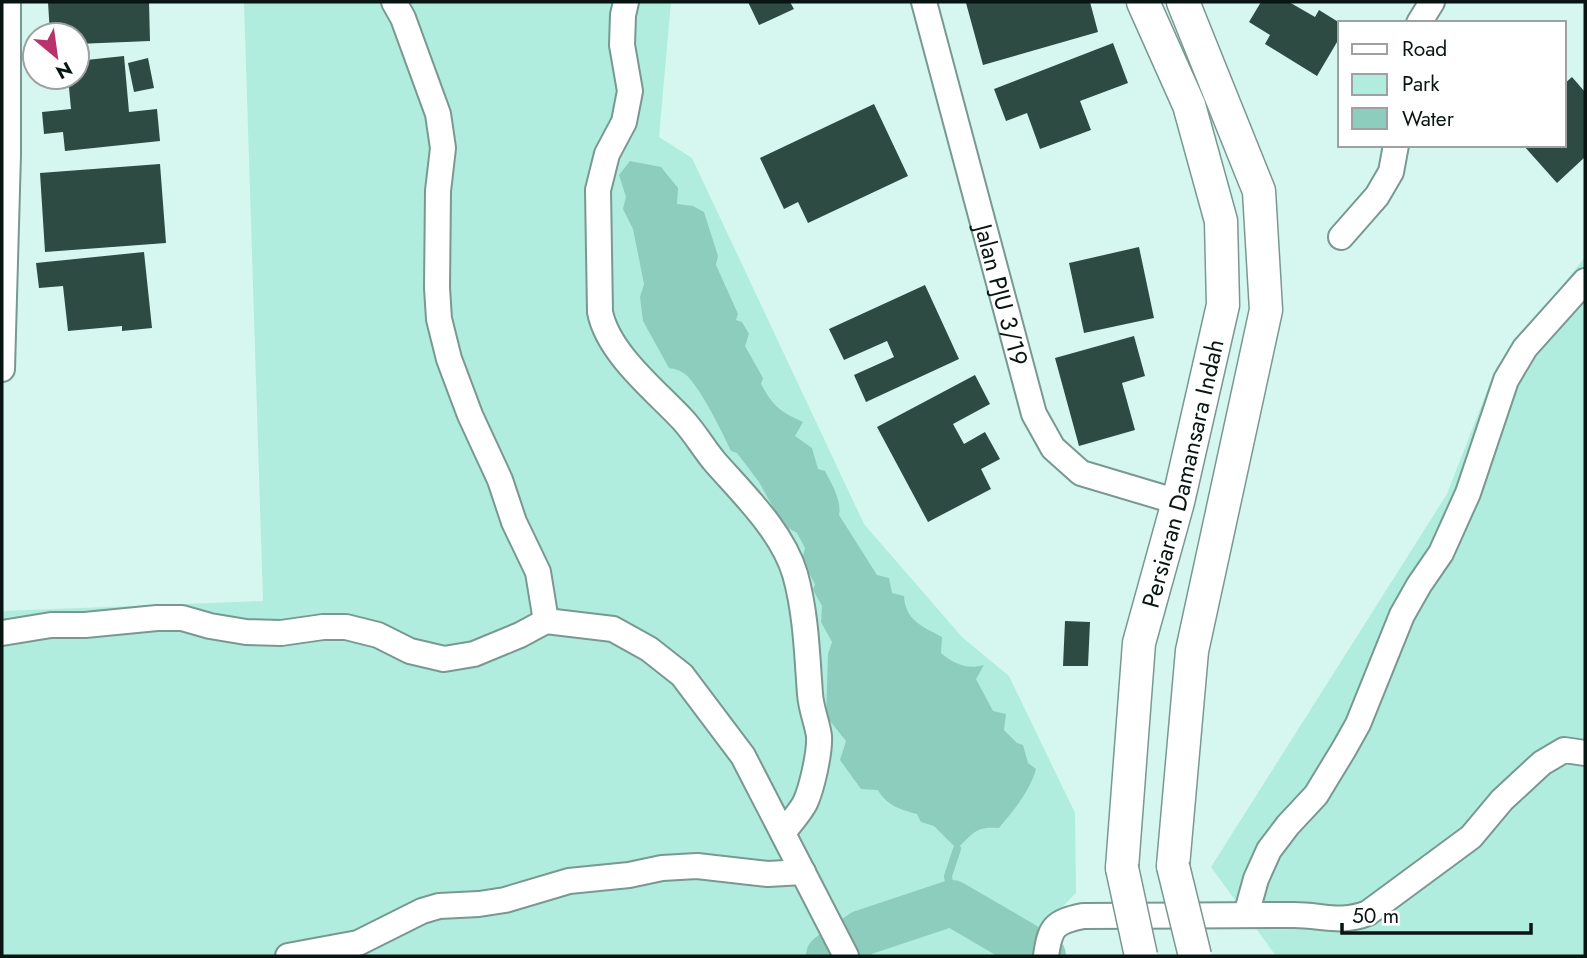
<svg xmlns="http://www.w3.org/2000/svg" width="1587" height="958" font-family="Jost,sans-serif">
<rect width="100%" height="100%" fill="#d6f7ef"/>
<!-- green -->
<path fill="#b0edde" d="M 244,2 L 671,2 L 659,137 L 692,158 L 864,524 L 962,637 L 1009,676 L 1075,813 L 1076,893 L 1034,936 L 1050,956 L 2,956 L 2,611 L 263,601 Z
M 1585,257 L 1585,956 L 1276,956 L 1211,867 L 1447,494 L 1496,368 Z"/>
<!-- water -->
<path fill="#8dcdbe" d="M 630,161 L 661,167 L 678,188 L 677,204 L 693,206 L 704,212 L 718,256 L 716,265 L 738,314 L 736,320 L 742,322 L 749,334 L 745,346 L 763,378 L 761,384 C 773,406 779,411 803,422 L 795,436 L 812,448 L 818,469 L 825,471 C 831,483 842,500 839,515 L 877,575 L 889,578 L 892,593 L 904,596 C 905,620 923,627 942,637 L 941,653 C 954,664 967,670 984,665 L 976,679 L 993,711 L 1006,714 L 1004,730 L 1017,743 L 1023,745 L 1028,763 L 1036,769 C 1030,791 1014,810 999,828 C 976,826 973,833 957,849 L 934,826 L 921,822 L 917,814 C 901,810 886,805 878,790 L 861,789 L 840,760 L 846,741 L 826,716 L 828,654 L 832,642 L 821,622 L 822,606 L 813,590 L 815,584 L 802,560 L 805,548 L 797,533 L 783,525 L 759,482 L 737,453 L 731,451 C 723,433 699,385 685,374 C 680,370 675,369 669,368 L 643,321 L 640,297 L 644,284 L 633,229 L 623,209 L 626,197 L 619,175 Z"/>
<g fill="none" stroke-linecap="round" stroke-linejoin="round">
<!-- stream -->
<path stroke="#8dcdbe" stroke-width="8" d="M 952,903 L 948,876 L 957,849"/>
<!-- river -->
<path stroke="#8dcdbe" stroke-width="46" d="M 829,956 L 862,933 L 952,903 L 1043,956"/>
</g>
<!-- building -->
<path fill="#2d4a43" d="M 48,2 L 149,2 L 150,41 L 77,44 L 77,35 L 50,35 Z
M 748,2 L 790,2 L 794,9 L 759,25 Z
M 971,2 L 1090,2 L 1098,32 L 983,65 L 966,3 Z
M 1261,2 L 1289,2 L 1315,17 L 1319,10 L 1340,23 L 1340,37 L 1317,76 L 1265,44 L 1270,35 L 1249,22 Z
M 1113,43 L 1128,83 L 1080,101 L 1091,130 L 1040,149 L 1027,113 L 1006,121 L 994,89 Z
M 124,56 L 129,112 L 157,109 L 160,141 L 65,151 L 63,132 L 44,134 L 42,112 L 71,109 L 68,77 L 77,77 L 77,61 Z
M 148,58 L 154,88 L 134,92 L 128,63 Z
M 1572,77 L 1585,92 L 1585,157 L 1557,183 L 1523,145 L 1564,145 L 1564,84 Z
M 874,104 L 908,176 L 808,223 L 798,202 L 784,209 L 760,158 Z
M 160,164 L 166,243 L 45,252 L 40,173 Z
M 1139,247 L 1154,318 L 1084,333 L 1069,263 Z
M 144,252 L 152,328 L 122,331 L 122,326 L 68,331 L 63,286 L 39,288 L 36,263 Z
M 925,285 L 959,359 L 866,402 L 854,375 L 894,357 L 887,341 L 844,360 L 829,329 Z
M 1134,336 L 1145,376 L 1122,383 L 1135,430 L 1079,446 L 1055,358 Z
M 975,375 L 990,404 L 953,424 L 964,444 L 985,432 L 1000,459 L 981,469 L 991,489 L 928,522 L 877,427 Z
M 1065,621 L 1090,622 L 1088,666 L 1063,666 Z"/>
<g fill="none" stroke-linecap="round" stroke-linejoin="round">
<!-- minor casing -->
<g stroke="#799891" stroke-width="28">
<g id="minor">
<path d="M 626,2 L 623,15 L 622,45 L 630,91 L 624,122 L 607,154 L 598,190 L 600,312 C 608,353 655,390 683,420 C 695,433 704,449 715,462 C 744,495 782,531 795,574 C 806,613 807,654 810,694 C 811,709 817,722 819,736 C 820,752 812,788 805,803 C 799,814 790,823 783,833"/>
<path id="s1" d="M 924,2 L 1034,414 L 1053,448 L 1081,473 L 1178,502"/>
<path d="M 1419,23 L 1432,2"/>
<path d="M 1341,237 L 1377,196 L 1391,172 L 1396,145"/>
<path d="M 2,369 L 8,154 L 8,2"/>
<path d="M 546,621 L 613,629 L 649,649 L 682,675 L 743,756 L 846,956"/>
<path d="M 2,633 L 51,625 L 85,625 L 157,618 L 182,618 L 210,626 L 246,632 L 281,633 L 323,627 L 346,627 L 378,635 L 410,651 L 444,659 L 474,654 L 520,635 L 546,621 L 538,572 L 514,522 L 500,480 L 470,415 L 449,359 L 439,319 L 437,288 L 438,191 L 443,148 L 438,114 L 403,18 L 394,2"/>
<path d="M 1246,915 L 1256,879 L 1269,850 L 1288,825 L 1316,795 L 1344,749 L 1358,724 L 1402,615 L 1419,585 L 1441,553 L 1468,493 L 1506,380 L 1525,348 L 1585,281"/>
<path d="M 288,956 L 358,943 L 422,911 L 439,906 L 479,904 L 505,900 L 569,881 L 629,875 L 662,868 L 697,866 L 768,874 L 803,872"/>
<path d="M 1046,956 C 1050,927 1054,922 1083,916 C 1153,916 1224,915 1294,915 C 1322,915 1341,924 1368,913 L 1471,837 L 1502,800 L 1542,763 L 1564,750 L 1585,753"/>
</g>
</g>
<!-- major casing -->
<g stroke="#799891" stroke-width="35">
<g id="major">
<path d="M 1173,866 L 1192,651 L 1266,310 L 1259,191 L 1183,2"/>
<path id="s2" d="M 1122,868 L 1139,643 L 1178,502 L 1223,305 L 1221,221 L 1189,105 L 1143,2"/>
</g>
</g>
<!-- minor -->
<use href="#minor" stroke="#fff" stroke-width="24"/>
<!-- major -->
<use href="#major" stroke="#fff" stroke-width="32"/>
<!-- major-bridge casing -->
<g stroke="#799891" stroke-width="35" stroke-linecap="butt">
<path id="major-bridge" d="M 1173,866 L 1195,956
M 1122,868 L 1141,956"/>
</g>
<!-- major-bridge -->
<use href="#major-bridge" stroke="#fff" stroke-width="32"/>
</g>
<g text-anchor="middle" dominant-baseline="central" stroke-width="7" stroke-linejoin="round" paint-order="stroke">
<!-- street labels -->
<g font-size="24" fill="#091513" stroke="#fff">
<text stroke="none"><textPath href="#s1" startOffset="303">Jalan PJU 3/19</textPath></text>
<text stroke="none"><textPath href="#s2" startOffset="401">Persiaran Damansara Indah</textPath></text>
</g>
</g>
<!-- border -->
<rect width="1587" height="958" fill="none" stroke="#091513" stroke-width="7"/>
<!-- legend -->
<rect x="1338" y="21" width="228" height="126" fill="#ffffff" stroke="#9da1a1" stroke-width="2"/>
<rect x="1352" y="44" width="35" height="10" fill="#ffffff" stroke="#9da1a1" stroke-width="2"/>
<text x="1402" y="56" font-size="21" fill="#091513">Road</text>
<rect x="1352" y="74" width="35" height="21" fill="#b0edde" stroke="#9da1a1" stroke-width="2"/>
<text x="1402" y="91" font-size="21" fill="#091513">Park</text>
<rect x="1352" y="108" width="35" height="21" fill="#8dcdbe" stroke="#9da1a1" stroke-width="2"/>
<text x="1402" y="126" font-size="21" fill="#091513">Water</text>
<!-- north arrow -->
<g transform="translate(56 56) rotate(151)"><circle r="33" fill="#ffffff" stroke="#9da1a1" stroke-width="2"/>
<path d="M0-5L12 26L0 18L-12 26Z" fill="#ba316e"/>
<text y="-10" font-size="19" font-weight="bold" text-anchor="middle" fill="#091513">N</text>
</g>
<!-- scale -->
<path d="M1342 923v10h189v-10" fill="none" stroke="#091513" stroke-width="3.5"/>
<text x="1352" y="923" font-size="21" fill="#091513" stroke="#ffffff" stroke-width="5" paint-order="stroke">50 m</text>
</svg>
